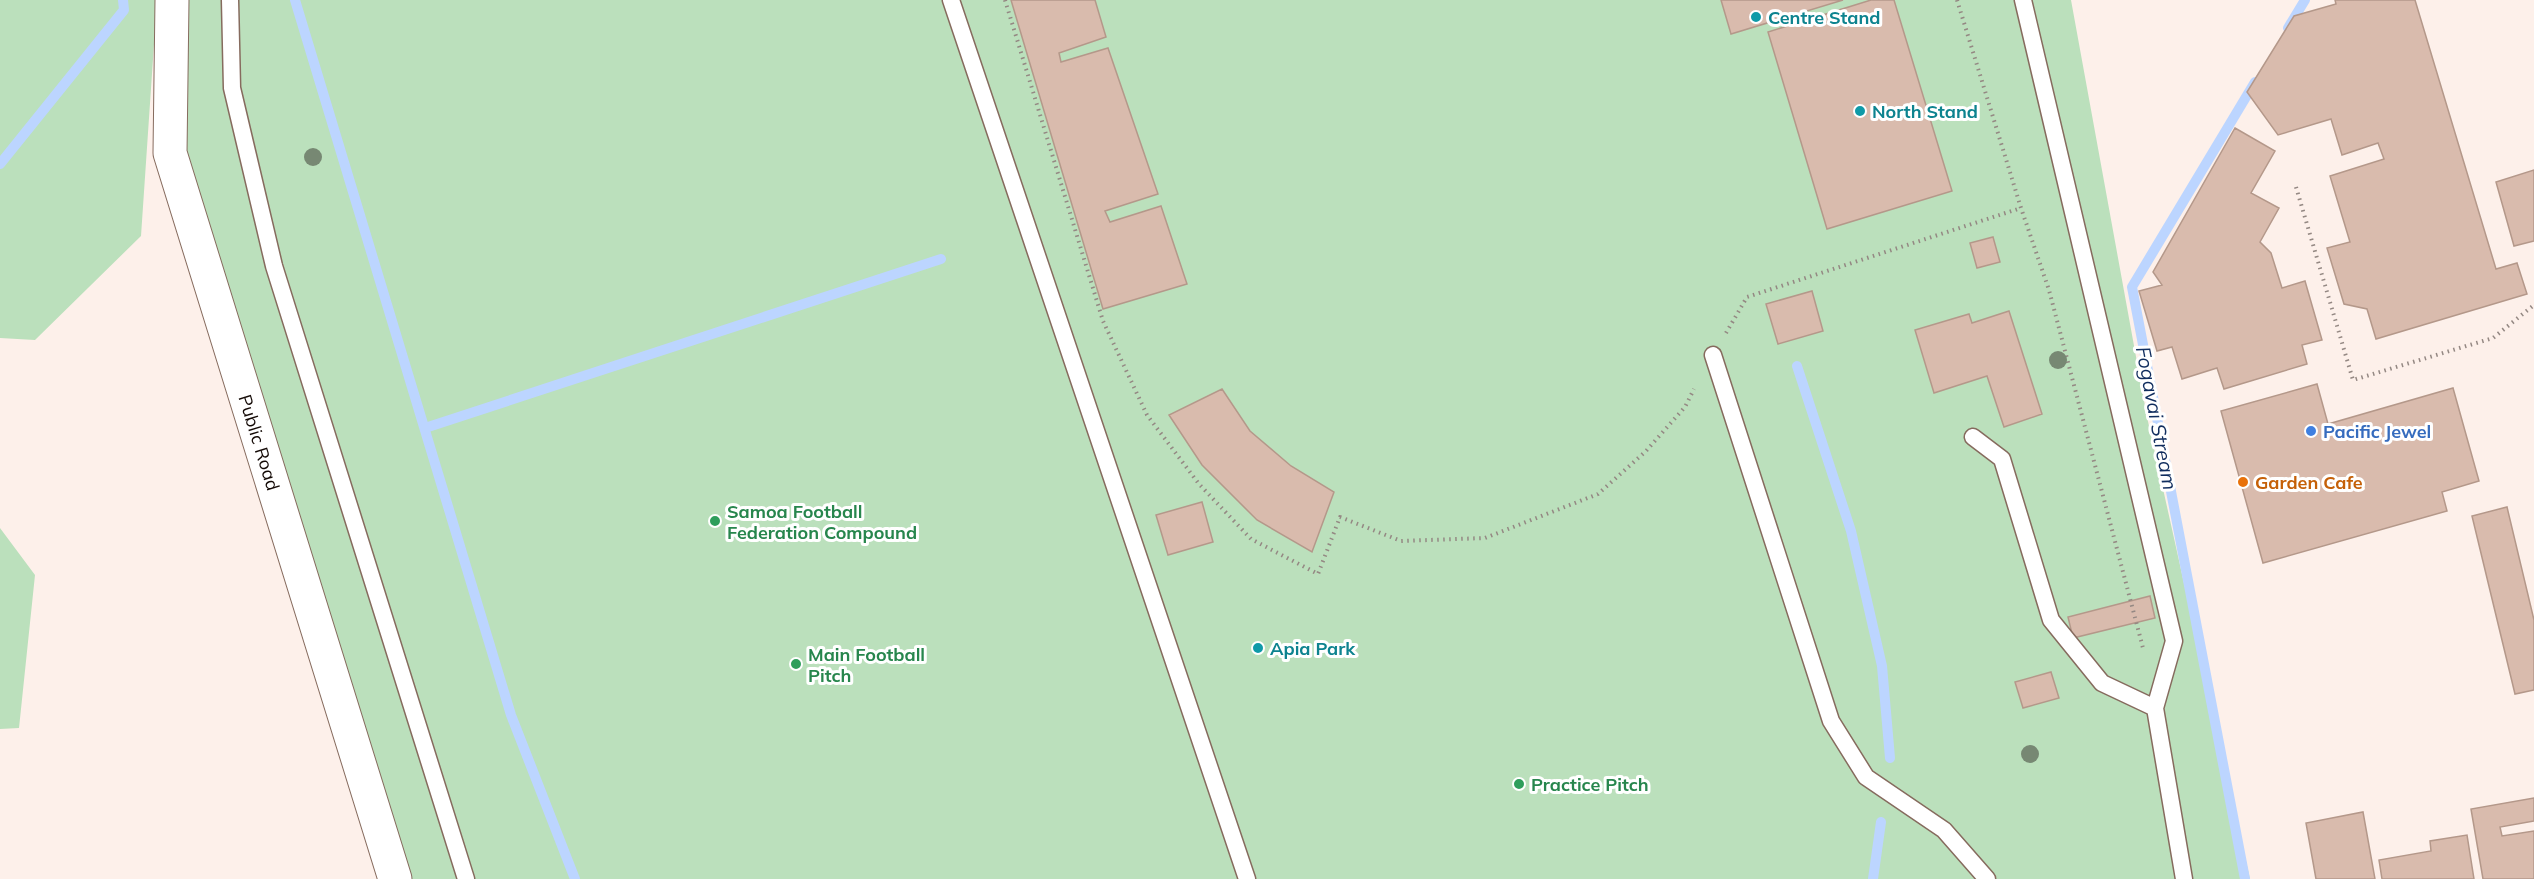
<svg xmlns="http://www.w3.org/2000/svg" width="2534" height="879" font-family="Mulish,sans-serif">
<rect width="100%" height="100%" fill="#fdf0ea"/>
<!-- green -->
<path fill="#bbe0bc" d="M 0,0 L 157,0 L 141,236 L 35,340 L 0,338 Z
M 163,0 L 2071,0 L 2147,417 L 2250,879 L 395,879 L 156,164 Z
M 0,528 L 35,575 L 19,728 L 0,729 Z"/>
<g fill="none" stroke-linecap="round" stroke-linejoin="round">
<!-- stream -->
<path stroke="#bcd5ff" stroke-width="10" d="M 295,0 L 511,715 L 575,879
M 2288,28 L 2305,0
M 0,164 L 124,10 L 123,0
M 1797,366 L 1851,531 L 1882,666 L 1890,758
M 425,428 L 941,259
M 1873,879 L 1881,822
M 2245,879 L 2132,287 L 2255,82"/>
</g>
<!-- building -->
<path fill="#d9bbad" stroke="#b4988a" stroke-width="1.5" d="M 1011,0 L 1095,0 L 1106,37 L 1059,53 L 1061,62 L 1108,48 L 1158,194 L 1105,211 L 1110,222 L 1161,206 L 1187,284 L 1103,309 Z
M 1721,0 L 1843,0 L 1731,34 Z
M 1871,0 L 1894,0 L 1952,191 L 1827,229 L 1768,32 Z
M 2335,0 L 2415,0 L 2496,269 L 2517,263 L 2527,294 L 2376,339 L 2367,309 L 2344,304 L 2327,248 L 2350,242 L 2330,176 L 2384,159 L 2378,143 L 2342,155 L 2331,119 L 2278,135 L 2247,92 L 2294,16 L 2336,4 Z
M 2235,128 L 2275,151 L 2251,193 L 2279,208 L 2260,242 L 2271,253 L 2282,288 L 2305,281 L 2322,340 L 2302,345 L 2307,364 L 2224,389 L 2217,368 L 2182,379 L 2172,347 L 2157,351 L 2139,291 L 2162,285 L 2153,272 Z
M 2534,170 L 2534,241 L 2514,246 L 2496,182 Z
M 1993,237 L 2000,262 L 1977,268 L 1970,243 Z
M 1812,291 L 1823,331 L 1778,344 L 1766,304 Z
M 2009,311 L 2042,414 L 2004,427 L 1987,376 L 1934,393 L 1915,330 L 1969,314 L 1972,323 Z
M 2317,384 L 2328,424 L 2453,388 L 2479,481 L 2442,492 L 2447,511 L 2263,563 L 2221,411 Z
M 1222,389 L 1250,431 L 1291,466 L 1334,492 L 1312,552 L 1257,520 L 1202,465 L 1169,415 Z
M 1202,502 L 1213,542 L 1168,555 L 1156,515 Z
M 2507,507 L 2534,620 L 2534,690 L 2515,694 L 2472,516 Z
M 2150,596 L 2155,618 L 2073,638 L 2068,617 Z
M 2051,672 L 2059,698 L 2023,708 L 2015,682 Z
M 2534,798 L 2534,821 L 2500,827 L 2502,836 L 2534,831 L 2534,879 L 2483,879 L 2471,809 Z
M 2363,812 L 2375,879 L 2316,879 L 2306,823 Z
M 2467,835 L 2474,879 L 2382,879 L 2379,860 L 2431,851 L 2430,841 Z"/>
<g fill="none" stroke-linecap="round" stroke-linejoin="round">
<!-- service casing -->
<g stroke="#866b5e" stroke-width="19">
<path id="service" d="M 230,0 L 232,88 L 274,266 L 466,879
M 951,0 L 1247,879
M 2023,0 L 2174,641 L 2155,708 L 2184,879
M 1713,355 L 1831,721 L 1866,777 L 1944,830 L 1987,879
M 1973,437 L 2002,459 L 2051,620 L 2102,683 L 2155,708"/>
</g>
<!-- minor casing -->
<g stroke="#866b5e" stroke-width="35">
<g id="minor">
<path id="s1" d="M 172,0 L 170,153 L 395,879"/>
</g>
</g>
<!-- path -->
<path stroke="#948883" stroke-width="4" stroke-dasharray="1.5 4.5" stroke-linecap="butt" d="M 1005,0 L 1103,321 L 1147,415 L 1199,484 L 1251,539 L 1318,574 L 1340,517 L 1401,541 L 1485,538 L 1598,494 L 1646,451 L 1685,407 L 1694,389
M 1957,0 L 2021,208 L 2049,290 L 2143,648
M 2296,187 L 2353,380 L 2493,338 L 2534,305
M 1726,333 L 1747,297 L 2021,208"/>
<!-- service -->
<use href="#service" stroke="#fff" stroke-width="16"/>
<!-- minor -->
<use href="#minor" stroke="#fff" stroke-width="33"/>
</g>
<!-- trees -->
<g fill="#778873">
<circle cx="313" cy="157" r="9"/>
<circle cx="2058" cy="360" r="9"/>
<circle cx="2030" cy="754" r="9"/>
</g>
<!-- markers -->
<g fill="#0f9aa8" stroke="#fff" stroke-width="2">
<circle cx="1756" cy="17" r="6"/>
<circle cx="1860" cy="111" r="6"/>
<circle cx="1258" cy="648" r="6"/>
</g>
<circle fill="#3f7fe0" stroke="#fff" stroke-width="2" cx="2311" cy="431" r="6"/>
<circle fill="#e8710a" stroke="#fff" stroke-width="2" cx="2243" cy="482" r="6"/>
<g fill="#2e9e5b" stroke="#fff" stroke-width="2">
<circle cx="715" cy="521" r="6"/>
<circle cx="796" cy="664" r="6"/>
<circle cx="1519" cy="784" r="6"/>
</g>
<g text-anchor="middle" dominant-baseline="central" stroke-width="6" stroke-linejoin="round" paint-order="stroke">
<!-- culture labels -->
<g font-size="18" font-weight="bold" fill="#0d838f" stroke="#fff" text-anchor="start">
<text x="1768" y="17">Centre Stand</text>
<text x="1872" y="111">North Stand</text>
<text x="1270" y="648">Apia Park</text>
</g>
<!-- shop labels -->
<g font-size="18" font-weight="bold" fill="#366cbe" stroke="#fff" text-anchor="start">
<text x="2323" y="431">Pacific Jewel</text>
</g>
<!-- street labels -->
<g font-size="18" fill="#140a06" stroke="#fff">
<text stroke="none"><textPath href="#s1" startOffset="456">Public Road</textPath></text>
</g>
<!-- food labels -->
<g font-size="18" font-weight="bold" fill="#c56008" stroke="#fff" text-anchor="start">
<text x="2255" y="482">Garden Cafe</text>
</g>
<!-- leisure labels -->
<g font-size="18" font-weight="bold" fill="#27864d" stroke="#fff" text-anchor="start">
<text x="727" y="511">Samoa Football<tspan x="727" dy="21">Federation Compound</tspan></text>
<text x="808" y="654">Main Football<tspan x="808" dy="21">Pitch</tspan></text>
<text x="1531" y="784">Practice Pitch</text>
</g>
<!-- water labels -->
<g font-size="20" font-style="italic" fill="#102d5e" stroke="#fff">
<text transform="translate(2157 418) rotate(79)">Fogavai Stream</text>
</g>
</g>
</svg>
